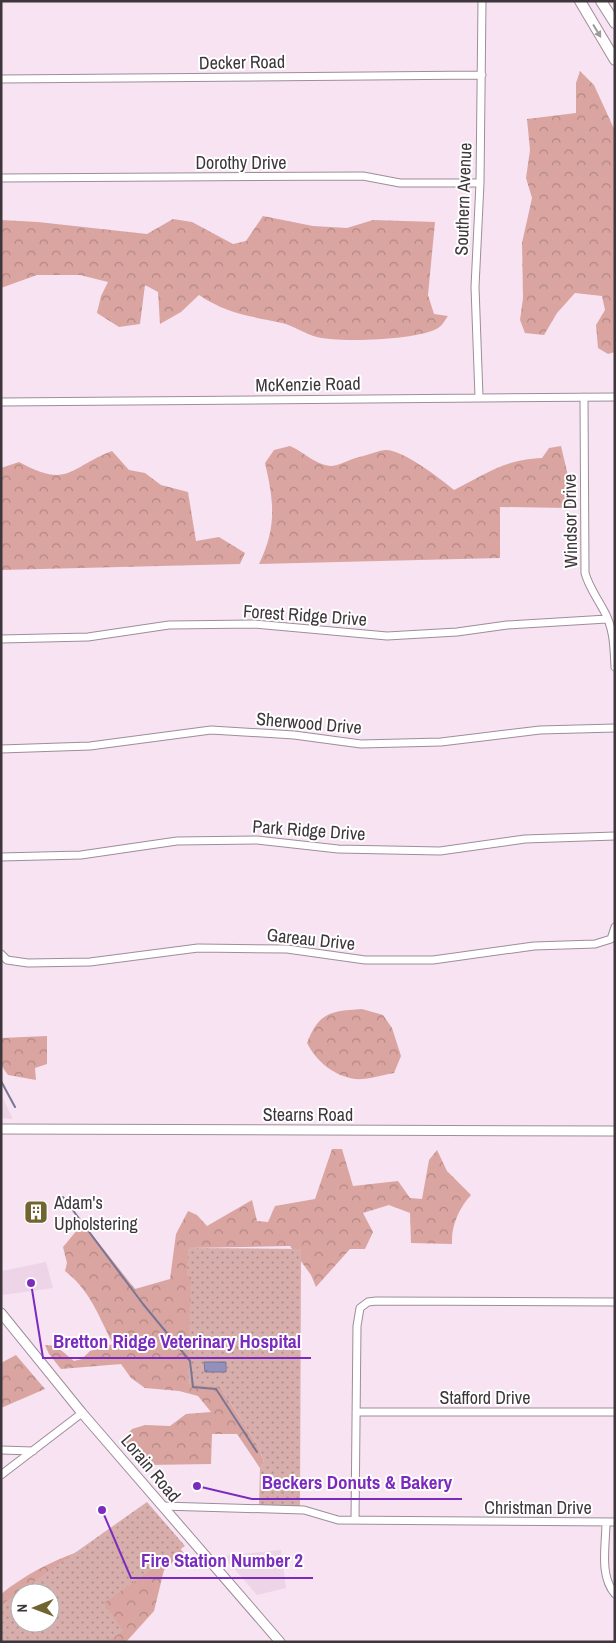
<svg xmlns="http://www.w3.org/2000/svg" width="616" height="1643" font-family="'Archivo Narrow',sans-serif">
<defs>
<pattern id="forest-crowns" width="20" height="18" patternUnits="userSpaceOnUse" patternTransform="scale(1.25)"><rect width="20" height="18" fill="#daa5a1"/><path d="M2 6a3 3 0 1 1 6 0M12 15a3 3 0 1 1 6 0" fill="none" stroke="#b28784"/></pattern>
<pattern id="park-dots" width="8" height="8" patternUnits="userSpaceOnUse" patternTransform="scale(1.25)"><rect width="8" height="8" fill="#d7aeab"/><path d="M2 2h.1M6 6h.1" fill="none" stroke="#b08e8c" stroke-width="1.8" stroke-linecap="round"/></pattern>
<pattern id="water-ripples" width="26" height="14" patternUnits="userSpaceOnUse" patternTransform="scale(1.25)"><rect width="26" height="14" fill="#9391bc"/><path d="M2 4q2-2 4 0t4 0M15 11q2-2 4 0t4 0" fill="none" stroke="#79779a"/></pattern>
</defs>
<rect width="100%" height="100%" fill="#f7e3f2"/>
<!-- built -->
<path fill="#eed4e7" d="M 1,1095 L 13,1119 L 1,1118 Z
M 46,1262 L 53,1288 L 3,1295 L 1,1293 L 1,1271 Z
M 281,1550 L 286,1588 L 257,1595 L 223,1556 Z"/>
<!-- forest -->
<path fill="url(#forest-crowns)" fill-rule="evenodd" d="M 580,71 L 594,85 L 615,131 L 615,352 L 608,354 L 598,348 L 596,325 L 605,310 L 602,296 L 575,293 L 557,313 L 544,335 L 525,333 L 520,320 L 523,298 L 522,243 L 532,198 L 526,178 L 530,150 L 527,119 L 576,113 L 576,83 Z
M 263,216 L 313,226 L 347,228 L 373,220 L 435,222 L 428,295 L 434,314 L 448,316 C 445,320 442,326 438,328 C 420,340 339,343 317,337 C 305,334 294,326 282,323 C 250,316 227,314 199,295 L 181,312 L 160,324 L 158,292 L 145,285 L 140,324 L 119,327 L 97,313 L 101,296 L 108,282 L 80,275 L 37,275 L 1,288 L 1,220 L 38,222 L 147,234 L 173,219 L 192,222 L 233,244 L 246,241 Z
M 290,446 C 304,452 316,465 330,466 C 339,466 350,459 359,457 C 368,455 377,451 385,450 C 402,449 441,479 454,490 C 488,473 503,460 542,458 L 549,448 L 561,446 L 573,497 L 570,508 L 500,507 L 500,558 L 259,564 C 277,527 274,502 265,463 L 274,450 Z
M 112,451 L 129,470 L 145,473 L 161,485 L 188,492 L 196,541 L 219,537 L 245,553 L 240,564 L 1,570 L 1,468 L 19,462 C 69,489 68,468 112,451 Z
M 362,1009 L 383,1015 L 392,1028 L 401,1056 L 394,1073 C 382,1075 367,1080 355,1079 C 334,1076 316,1061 307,1043 C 319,1012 331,1011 362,1009 Z
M 47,1036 L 47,1064 L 35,1068 L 36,1080 L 8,1075 L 1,1065 L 1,1038 Z
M 332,1149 L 342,1149 L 353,1186 L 398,1181 L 410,1198 L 422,1199 L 429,1160 L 437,1150 L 447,1171 L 471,1195 C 459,1208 451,1226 452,1244 L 411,1243 L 410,1213 L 389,1205 L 363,1213 L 373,1232 L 365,1249 L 350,1249 L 316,1287 L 311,1275 L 290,1246 L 188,1248 L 191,1276 L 220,1387 L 258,1446 L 264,1462 L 260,1468 L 237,1434 L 212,1434 L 211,1464 L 148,1465 L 123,1439 L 132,1429 L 145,1425 L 170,1426 L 186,1414 L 211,1412 L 198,1396 L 179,1391 L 145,1388 L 131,1378 L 121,1364 L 61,1369 L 49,1354 L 45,1345 L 56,1346 L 74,1361 L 82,1359 L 90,1351 L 113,1344 C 99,1317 90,1290 65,1271 L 67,1263 L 63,1247 L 83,1223 L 135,1289 L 170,1279 L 176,1234 L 188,1211 L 197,1215 L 207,1226 L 252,1200 L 257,1221 L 268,1222 L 275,1206 L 315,1199 Z
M 16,1355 L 45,1389 L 1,1408 L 1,1363 Z
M 158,1526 L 184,1553 L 164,1570 L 154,1611 L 126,1642 L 1,1642 L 1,1594 C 50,1555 100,1545 158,1526 ZM 20,1593 L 50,1593 L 50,1623 L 20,1623 Z"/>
<!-- park -->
<path fill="url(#park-dots)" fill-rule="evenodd" d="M 188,1248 L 301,1249 L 300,1507 L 259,1506 L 260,1468 L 264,1462 L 258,1446 L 220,1387 L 188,1384 L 191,1277 L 187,1276 Z
M 147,1502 L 185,1546 L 104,1603 L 123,1631 L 107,1642 L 1,1642 L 1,1605 ZM 20,1593 L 50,1593 L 50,1623 L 20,1623 Z"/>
<!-- water -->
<path fill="url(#water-ripples)" stroke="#797695" d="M 204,1362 L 226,1362 L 226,1372 L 205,1372 Z"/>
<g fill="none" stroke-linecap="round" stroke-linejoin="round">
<!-- stream -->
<path stroke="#797695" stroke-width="2" d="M 1,1081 L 15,1107
M 63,1197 L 143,1304 L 190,1361 L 193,1387 L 216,1389 L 257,1452"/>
<!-- minor casing -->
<g stroke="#9e8d9a" stroke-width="9">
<path id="minor" d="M 1,79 L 482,75
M 1,178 L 363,176 L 400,183 L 480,183
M 479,397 L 475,287 L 480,183 L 482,1
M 584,397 L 585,573 C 589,587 596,596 603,609 C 614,628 614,646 615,667
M 1,402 L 615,397
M 1,639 L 88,637 L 169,625 L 254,624 L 387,636 L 457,632 L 507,625 L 607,619
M 1,749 L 90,746 L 211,730 L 294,735 L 361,744 L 441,742 L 540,730 L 615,728
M 1,857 L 81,855 L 177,841 L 257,840 L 338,849 L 440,851 L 525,839 L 615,836
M 1,954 L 7,960 L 28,963 L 90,962 L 198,948 L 287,949 L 365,960 L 433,960 L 534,946 L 595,944 L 611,939 L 615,927
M 356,1412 L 615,1412
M 1,1450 L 33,1451
M 1,1475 L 82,1413
M 162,1506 L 304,1510 L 338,1520 L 615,1522
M 355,1520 L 357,1326 L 360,1308 L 368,1302 L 376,1301 L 615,1302
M 606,1522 C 606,1545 599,1576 615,1594"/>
</g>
<!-- major casing -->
<g stroke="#9e8d9a" stroke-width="11">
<path id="major" d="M 1,1129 L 615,1131
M 1,1313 L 82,1413 L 280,1642"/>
</g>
<!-- highway casing -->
<g stroke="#9e8d9a" stroke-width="12">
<path id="highway" d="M 580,1 L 615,60
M 601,1 L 615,23"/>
</g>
<!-- minor -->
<use href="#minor" stroke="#fff" stroke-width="7"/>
<!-- major -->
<use href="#major" stroke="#fff" stroke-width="9"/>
<!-- highway -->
<use href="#highway" stroke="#fff" stroke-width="10"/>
</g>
<!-- one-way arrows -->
<defs><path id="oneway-solid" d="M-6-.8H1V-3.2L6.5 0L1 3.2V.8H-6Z" transform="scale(1.25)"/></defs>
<use fill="#9e9a9d" href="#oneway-solid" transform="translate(597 31) rotate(59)"/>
<!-- icons -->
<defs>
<g id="building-square" transform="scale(1.25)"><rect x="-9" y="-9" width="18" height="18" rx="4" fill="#716431" stroke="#fff"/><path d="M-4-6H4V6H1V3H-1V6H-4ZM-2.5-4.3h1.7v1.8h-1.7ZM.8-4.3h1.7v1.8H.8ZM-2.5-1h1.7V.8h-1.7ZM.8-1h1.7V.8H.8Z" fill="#fff"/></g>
</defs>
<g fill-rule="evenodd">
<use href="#building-square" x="36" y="1212"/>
</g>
<g text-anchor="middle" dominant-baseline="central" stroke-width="4" stroke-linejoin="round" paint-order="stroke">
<!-- street labels -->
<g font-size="18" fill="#3d363b" stroke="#fff">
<text transform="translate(242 62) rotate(-1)">Decker Road</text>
<text x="241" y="162">Dorothy Drive</text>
<text transform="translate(463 199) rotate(-88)">Southern Avenue</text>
<text transform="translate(308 384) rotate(-1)">McKenzie Road</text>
<text transform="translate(570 521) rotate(-91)">Windsor Drive</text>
<text transform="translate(305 615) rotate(4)">Forest Ridge Drive</text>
<text transform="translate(309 723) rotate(5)">Sherwood Drive</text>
<text transform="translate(309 830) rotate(4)">Park Ridge Drive</text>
<text transform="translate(311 939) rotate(6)">Gareau Drive</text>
<text x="308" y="1114">Stearns Road</text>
<text x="485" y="1397">Stafford Drive</text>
<text transform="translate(151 1468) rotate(50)">Lorain Road</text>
<text x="538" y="1507">Christman Drive</text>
</g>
<!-- poi labels -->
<g font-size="18" fill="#3d363b" stroke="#fff" text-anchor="start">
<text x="54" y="1202">Adam's<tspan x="54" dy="21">Upholstering</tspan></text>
</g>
</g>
<!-- callouts -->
<path fill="none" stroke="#7b2cbf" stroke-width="2" d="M31 1283L43 1358H311M197 1486L252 1499H462M102 1510L131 1578H313"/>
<g fill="#7b2cbf" stroke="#fff" stroke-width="2">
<circle cx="31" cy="1283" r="5"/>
<circle cx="197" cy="1486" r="5"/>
<circle cx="102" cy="1510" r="5"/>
</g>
<g font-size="19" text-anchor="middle" font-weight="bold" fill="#7b2cbf" stroke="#fff" stroke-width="4" stroke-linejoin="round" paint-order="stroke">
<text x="177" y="1348">Bretton Ridge Veterinary Hospital</text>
<text x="357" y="1489">Beckers Donuts &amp; Bakery</text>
<text x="222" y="1567">Fire Station Number 2</text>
</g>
<!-- border -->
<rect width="616" height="1643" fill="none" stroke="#3d363b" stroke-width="5"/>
<!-- north arrow -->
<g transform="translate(35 1608) rotate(269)"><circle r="24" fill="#ffffff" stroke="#b1afb1"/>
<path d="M0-4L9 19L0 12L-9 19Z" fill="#716431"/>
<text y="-8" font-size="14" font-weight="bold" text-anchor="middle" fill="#3d363b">N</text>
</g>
</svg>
